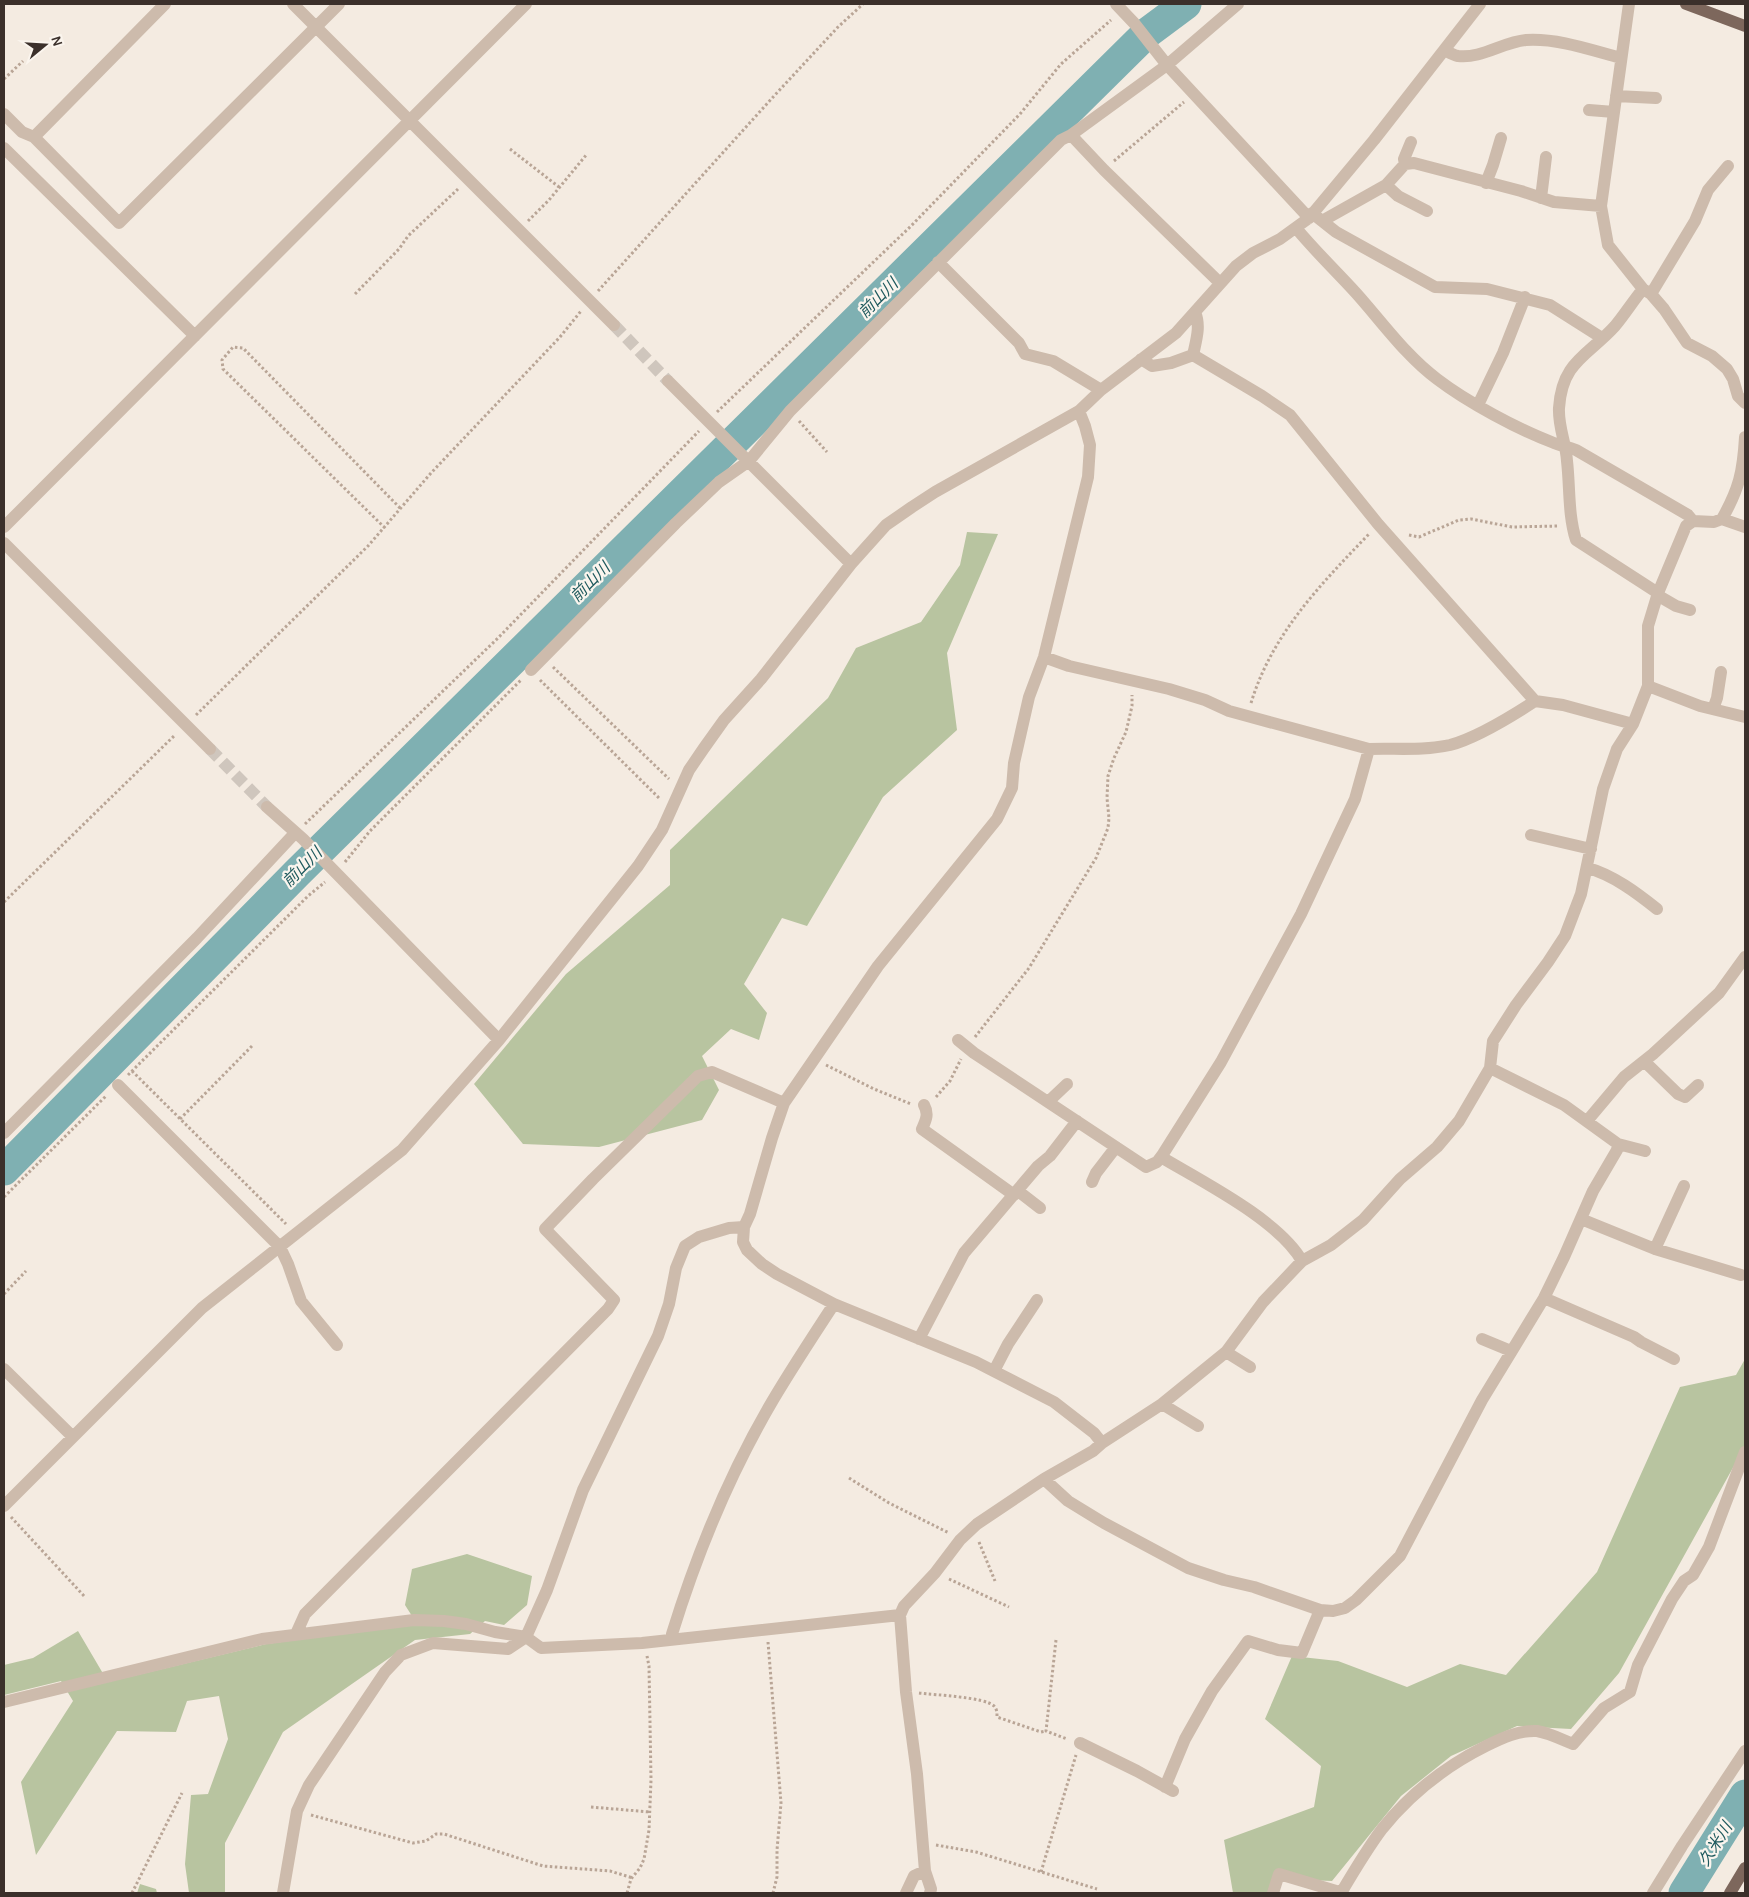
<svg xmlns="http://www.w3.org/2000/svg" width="1749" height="1897" font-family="Karla,'Noto Sans JP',sans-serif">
<rect width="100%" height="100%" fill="#f4ebe1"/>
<!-- green -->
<path fill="#b8c4a0" d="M 967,532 L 998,534 L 947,653 L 957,730 L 883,797 L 807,926 L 782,918 L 744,984 L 767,1013 L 759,1040 L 731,1029 L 702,1056 L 719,1090 L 702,1120 L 599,1147 L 523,1144 L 474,1084 L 566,974 L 670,885 L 670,850 L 828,698 L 856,648 L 921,622 L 960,565 Z
M 1745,1359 L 1745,1446 L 1619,1673 L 1571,1729 L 1517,1726 L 1451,1756 L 1401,1796 L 1332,1881 L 1283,1879 L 1270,1893 L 1233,1893 L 1224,1840 L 1314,1807 L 1321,1766 L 1265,1719 L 1292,1656 L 1338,1661 L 1407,1687 L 1460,1664 L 1506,1675 L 1597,1572 L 1680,1387 L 1736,1375 Z
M 467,1554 L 532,1576 L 527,1605 L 504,1625 L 485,1621 L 470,1634 L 415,1640 L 283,1732 L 225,1843 L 225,1893 L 189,1893 L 185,1864 L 191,1795 L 208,1794 L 228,1739 L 219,1696 L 187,1701 L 176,1732 L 117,1731 L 36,1855 L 21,1782 L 73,1701 L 61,1681 L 4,1695 L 4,1665 L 33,1658 L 78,1631 L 108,1682 L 266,1644 L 417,1624 L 405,1605 L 412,1569 Z
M 140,1884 L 156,1889 L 157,1893 L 137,1893 Z"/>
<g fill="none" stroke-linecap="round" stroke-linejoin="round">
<!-- river -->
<path stroke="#7fb0b2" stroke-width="31" d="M 4,1170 L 297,873 L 1147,33 L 1186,4
M 1684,1893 L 1745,1795"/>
<!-- minor-tunnel -->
<path stroke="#cfc6bd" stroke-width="12" stroke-dasharray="12 6" stroke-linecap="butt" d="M 614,325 L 668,381
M 210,749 L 267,807"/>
<!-- path -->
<path stroke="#b9a596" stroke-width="3" stroke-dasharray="2.5 2.5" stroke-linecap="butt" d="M 4,79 L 23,61
M 510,149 L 559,187
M 1114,161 L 1184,102
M 528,221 L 549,200 L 587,154
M 598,291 L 774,96 L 838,27 L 863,4
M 355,294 L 399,249 L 408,236 L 458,189
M 717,412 L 911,226 L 1020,114 L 1061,64 L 1111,20
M 799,421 L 827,452
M 385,528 L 223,369 L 222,360 L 233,347 L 243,348 L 401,509
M 1409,535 L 1419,537 L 1459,520 L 1471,519 L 1512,527 L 1558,526
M 553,667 L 669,779
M 540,680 L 660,799
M 1251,703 C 1272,634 1320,585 1369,534
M 196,715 L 368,546 L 431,473 L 560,337 L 581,311
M 305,824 L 498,638 L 699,431
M 345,862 L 370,831 L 522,679
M 4,902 L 175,735
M 975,1037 L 1029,968 L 1096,858 L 1108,828 L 1109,818 L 1107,798 L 1108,776 L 1114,758 L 1126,732 L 1132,706 L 1132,695
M 826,1065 L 874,1089 L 911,1104
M 132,1071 L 286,1224
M 128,1075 L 308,896 L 325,882
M 936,1097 L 950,1081 L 961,1059
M 180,1119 L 252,1046
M 4,1197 L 107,1095
M 4,1294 L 26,1271
M 849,1478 L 889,1503 L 949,1533
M 11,1517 L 85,1597
M 979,1542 L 995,1581
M 949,1579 L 1009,1607
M 1056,1640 L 1046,1731 L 1067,1739
M 768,1642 L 781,1803 L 777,1850 L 777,1877 L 773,1893
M 919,1693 C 934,1695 985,1697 994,1706 C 997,1709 997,1713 997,1717 L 1041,1732 L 1046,1731
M 591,1807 L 650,1812
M 311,1815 L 413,1843 L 426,1841 L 436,1834 L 444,1834 L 543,1866 L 610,1871 L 633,1878
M 936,1845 L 976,1852 L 1097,1889
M 1041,1872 L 1076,1755
M 132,1893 L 182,1793
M 627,1893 L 631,1879 L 640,1868 L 644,1859 L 649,1830 L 651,1780 L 649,1666 L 647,1656"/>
<!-- minor -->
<path stroke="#cdbbac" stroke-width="12" d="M 293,4 L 614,325
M 1116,4 L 1134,23 L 1167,65 L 1309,218
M 1629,4 L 1601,206 L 1608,245 L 1643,289 L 1651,294 L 1664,309 L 1687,343 L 1712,356 L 1727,369 L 1733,379 L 1738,396 L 1745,403
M 1444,50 C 1448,52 1453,55 1458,56 C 1481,59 1503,42 1526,40 C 1558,38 1591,50 1621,58
M 1616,96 L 1656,98
M 1589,110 L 1614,112
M 4,114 L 22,132 L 34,137 L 119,223 L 339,4
M 1071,135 L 1104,170 L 1220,283
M 34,137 L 165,4
M 4,148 L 195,336
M 1405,164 L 1404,159 L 1411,142
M 1486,183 L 1493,165 L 1501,138
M 1386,185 L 1398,196 L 1427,211
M 1541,198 L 1546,157
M 1312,213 L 1336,232 L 1435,287 L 1487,289 L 1550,305 L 1602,338
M 1322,221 L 1386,185 L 1405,164 L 1414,163 L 1521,191 L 1554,202 L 1601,206
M 1296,228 C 1315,251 1336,271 1356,293 C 1382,322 1406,356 1437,379 C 1467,402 1519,430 1554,443 C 1561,446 1569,447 1576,450 L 1688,515 L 1693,521
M 938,262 L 1019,343 L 1025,354 L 1053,361 L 1101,390
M 1643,289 C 1633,301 1625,314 1615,326 C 1588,356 1562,361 1559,408 C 1558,427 1566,443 1567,461 C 1570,487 1568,515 1576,540 L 1658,593
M 1651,294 L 1695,221 L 1708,190 L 1728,166
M 1193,355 C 1196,341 1201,326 1195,312
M 1141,359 L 1152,366 L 1171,363 L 1193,355 L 1262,396 L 1290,415 L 1378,524 L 1535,701 L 1563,705 L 1633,724
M 668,381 L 851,564
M 1478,405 L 1503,353 L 1525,297
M 1079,411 L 1085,426 L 1090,445 L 1088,477 L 1044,657 L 1029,697 L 1014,763 L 1012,788 L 997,819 L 878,966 L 784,1103 L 772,1138 L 750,1214 L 744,1227 L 743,1242 L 747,1250 L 762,1264 L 777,1274 L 834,1304 L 976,1362 L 1054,1402 L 1094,1433 L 1102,1443
M 1722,519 L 1745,527
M 4,527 L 526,4
M 4,543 L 210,749
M 1657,595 L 1676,606 L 1690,610
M 1044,657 L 1069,666 L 1169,689 L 1205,700 L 1229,711 L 1369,749
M 531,670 L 676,523 L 719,482 L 749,461 L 790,411 L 1061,140 L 1071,135 L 1167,65 L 1238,4
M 1648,686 L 1700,706 L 1745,717
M 1713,709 L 1717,698 L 1721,672
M 267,807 L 303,839 L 499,1040
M 1531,835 L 1591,849
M 1588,868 C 1613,875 1637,893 1657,909
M 958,1040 L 974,1053 L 1146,1167 L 1157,1162 L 1163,1154 L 1221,1062 L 1301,914 L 1355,799 L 1369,749 C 1395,748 1424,751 1450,745 C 1476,738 1512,716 1535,701
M 1644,1061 L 1678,1094 L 1685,1097 L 1698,1085
M 118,1085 L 280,1247 L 288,1264 L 301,1301 L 337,1345
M 1048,1102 L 1067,1084
M 924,1105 C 929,1114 926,1120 922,1129 L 1014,1195
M 1587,1121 L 1624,1077 L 1653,1054 L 1719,993 L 1745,957
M 4,1133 L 197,938 L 295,833
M 1618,1144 L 1645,1151
M 1161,1157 C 1201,1181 1279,1220 1302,1261
M 1092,1182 L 1096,1173 L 1116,1147
M 1018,1191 L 1040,1208
M 1581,1219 L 1655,1249 L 1741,1275
M 1655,1249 L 1684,1186
M 1544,1298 L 1634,1337 L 1641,1342 L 1674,1359
M 919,1339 L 964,1253 L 1038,1166 L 1050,1156 L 1077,1121
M 1482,1339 L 1511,1351
M 1226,1352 L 1250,1367
M 4,1369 L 73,1437
M 994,1371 L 1008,1344 L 1037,1300
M 1162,1404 L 1198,1426
M 1044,1479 L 1068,1501 L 1104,1523 L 1188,1568 L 1224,1580 L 1254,1587 L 1320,1610 L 1333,1611 L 1345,1608 L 1356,1600 L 1400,1556 L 1482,1400 L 1544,1298 L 1564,1257 L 1593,1191 L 1617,1150 L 1618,1144 L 1564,1105 L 1490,1068
M 4,1506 L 202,1308 L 402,1150 L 499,1040 L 638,866 L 662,830 L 689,770 L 704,748 L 724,720 L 761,679 L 851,564 L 886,525 L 912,507 L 935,492 L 1079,411 L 1101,390 L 1176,333 L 1236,266 L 1253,253 L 1280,239 L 1309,218 L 1374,140 L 1480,4
M 296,1634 L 305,1614 L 608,1309 L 614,1300 L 545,1229 L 593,1179 L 698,1076 L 712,1072 L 784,1103
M 674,1639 L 672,1634 C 697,1553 730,1473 773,1400 C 792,1368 813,1336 834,1304
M 4,1702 L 262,1639 L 414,1620 L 444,1621 L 466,1624 L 495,1632 L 526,1637 L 541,1648 L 642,1643 L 900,1615
M 1080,1743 L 1137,1771 L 1173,1791
M 1165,1787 L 1185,1739 L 1212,1691 L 1248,1641 L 1278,1650 L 1302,1653 L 1320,1610
M 283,1893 L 297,1811 L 309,1785 L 385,1672 L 401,1655 L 433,1643 L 508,1649 L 526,1637 L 547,1590 L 583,1490 L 658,1336 L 669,1304 L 676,1268 L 685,1246 L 699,1237 L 729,1228 L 744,1227
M 906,1893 L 914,1876 L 925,1871
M 930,1893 L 931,1889 L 925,1871 L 917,1774 L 906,1692 L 900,1615 L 904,1606 L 935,1573 L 960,1540 L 977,1524 L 1044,1479 L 1093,1451 L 1102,1443 L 1162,1404 L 1226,1352 L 1263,1302 L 1302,1261 L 1331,1245 L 1363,1220 L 1400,1179 L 1437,1147 L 1459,1121 L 1490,1068 L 1493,1041 L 1516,1005 L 1548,962 L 1565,936 L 1581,894 L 1603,789 L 1617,749 L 1633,724 L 1648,686 L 1648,626 L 1658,593 L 1686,526 L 1693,521 L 1714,522 L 1722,519 C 1739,489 1743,472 1745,437
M 1273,1893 L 1279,1874 L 1343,1893
M 1341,1893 C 1354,1871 1367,1849 1382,1829 C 1410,1794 1446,1766 1486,1746 C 1502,1738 1519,1730 1537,1731 C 1549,1733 1561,1739 1573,1744 L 1604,1708 L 1630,1692 L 1638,1665 L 1672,1599 L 1684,1581 L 1693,1575 L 1709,1547 L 1745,1452
M 1653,1893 L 1682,1846 L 1745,1751"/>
<!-- major -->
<path stroke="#7d675c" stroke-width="12" d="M 1686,4 L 1745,26
M 1730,1893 L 1745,1868"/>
</g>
<g text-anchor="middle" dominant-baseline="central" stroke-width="4.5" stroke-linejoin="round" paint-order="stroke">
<!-- water labels -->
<g font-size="16" font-style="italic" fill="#1f5a5e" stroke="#fbf5ee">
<text transform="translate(878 298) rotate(-45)">前山川</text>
<text transform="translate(590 582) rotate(-45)">前山川</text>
<text transform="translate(302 867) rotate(-45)">前山川</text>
<text transform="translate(1715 1844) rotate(-58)">久米川</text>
</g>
</g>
<!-- border -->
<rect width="1749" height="1897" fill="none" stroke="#3b302b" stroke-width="10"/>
<!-- north arrow -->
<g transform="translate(45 45) rotate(72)" stroke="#fbf5ee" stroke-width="4" paint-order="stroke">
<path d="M0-4L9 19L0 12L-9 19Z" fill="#3b302b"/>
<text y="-8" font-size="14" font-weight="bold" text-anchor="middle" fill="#3b302b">N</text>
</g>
</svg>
